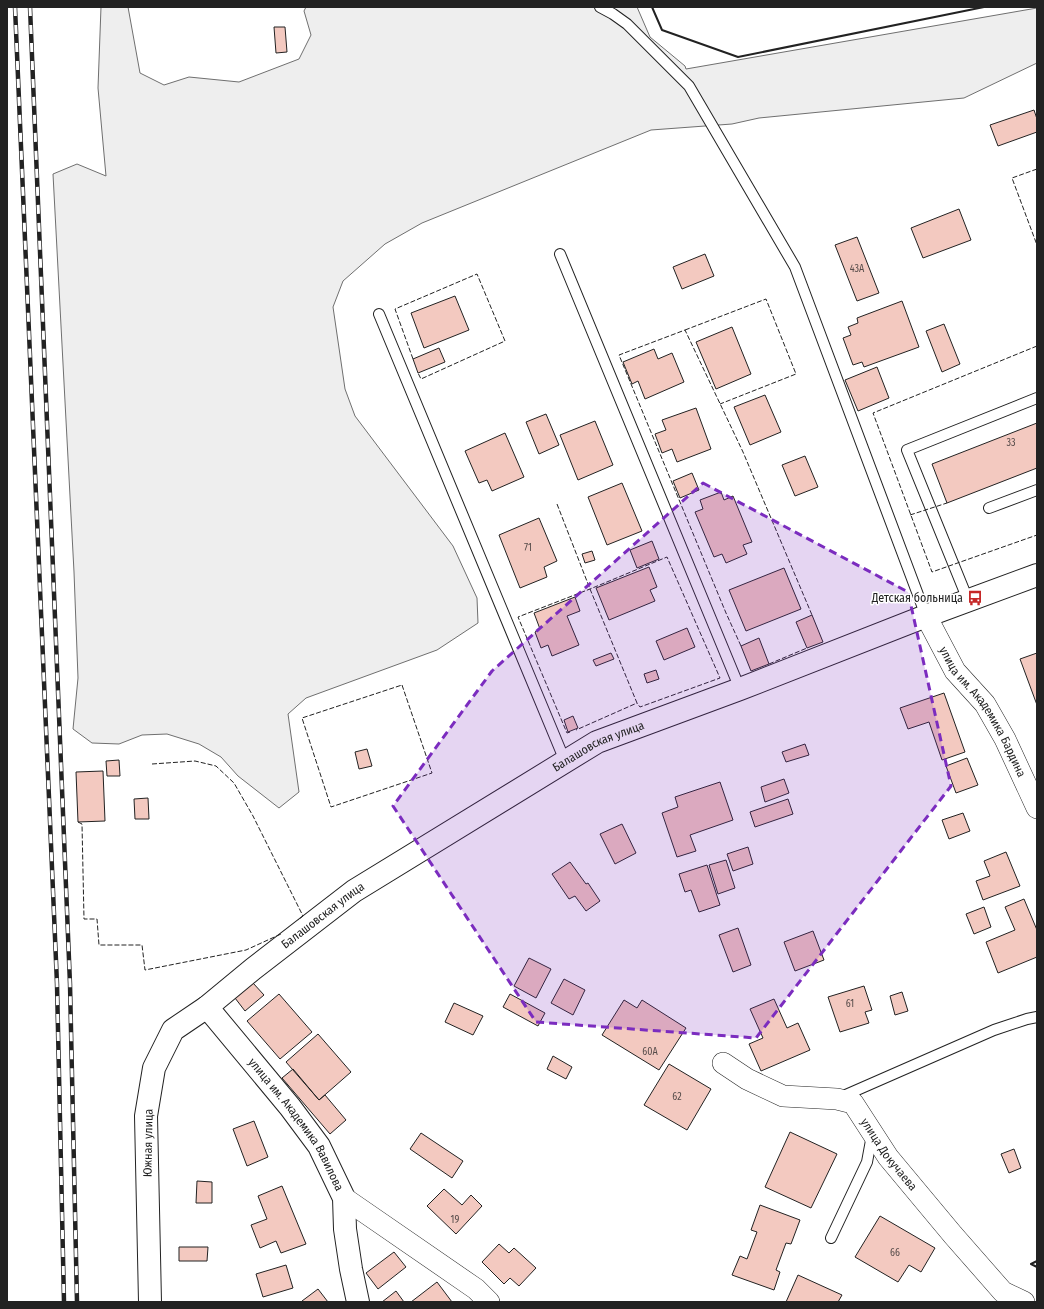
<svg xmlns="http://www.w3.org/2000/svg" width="1044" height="1309" font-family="'Fira Sans Condensed',sans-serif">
<rect width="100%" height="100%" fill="#fff"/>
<!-- green -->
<path fill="#eee" stroke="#6f6f6f" d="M 101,7 L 128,7 L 140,73 L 164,85 L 189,77 L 239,82 L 299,59 L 311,35 L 304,11 L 306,7 L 637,7 L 650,37 L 685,66 L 686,69 L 1037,8 L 1037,63 L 964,98 L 759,118 L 732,124 L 651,130 L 422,223 L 385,244 L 343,281 L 333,307 L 345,389 L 355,416 L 453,546 L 477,598 L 478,623 L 437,650 L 306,698 L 288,714 L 299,792 L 279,808 L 238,776 L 221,757 L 199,744 L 167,734 L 142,735 L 119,744 L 92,743 L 73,729 L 78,678 L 74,572 L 53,174 L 77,164 L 106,176 L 98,88 Z"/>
<!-- building -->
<path fill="#f3c9c0" stroke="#222" d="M 274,27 L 285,27 L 287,52 L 276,53 Z
M 1034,110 L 1037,119 L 1037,132 L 998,146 L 990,125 Z
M 959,209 L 971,240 L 923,258 L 911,228 Z
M 857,237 L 879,293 L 857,301 L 835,245 Z
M 705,254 L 714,276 L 682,289 L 673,267 Z
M 455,296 L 469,330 L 424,348 L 411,313 Z
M 902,301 L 919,347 L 864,367 L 862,362 L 853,365 L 843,338 L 851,335 L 848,327 L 858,323 L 857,318 Z
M 944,324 L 960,364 L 942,372 L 926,331 Z
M 732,327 L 751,374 L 716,389 L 696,342 Z
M 439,348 L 445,362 L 418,373 L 413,359 Z
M 654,349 L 658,359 L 672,353 L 684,382 L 645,399 L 638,381 L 632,384 L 623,362 Z
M 877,367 L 889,398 L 858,411 L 845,380 Z
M 765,395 L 781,432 L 750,445 L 734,407 Z
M 696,408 L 711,449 L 677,462 L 672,449 L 662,453 L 655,434 L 666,430 L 662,420 Z
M 546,414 L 559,445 L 539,454 L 526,422 Z
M 595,421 L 613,465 L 578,480 L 560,435 Z
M 1037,423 L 1037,468 L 947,503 L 932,464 Z
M 505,433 L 524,477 L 492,491 L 487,480 L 479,483 L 465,451 Z
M 805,456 L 818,487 L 795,496 L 782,465 Z
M 692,473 L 699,490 L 680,498 L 673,481 Z
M 622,483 L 642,531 L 607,545 L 588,497 Z
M 721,492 L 724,500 L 733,496 L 752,542 L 743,545 L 747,554 L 726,563 L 722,554 L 714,557 L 695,512 L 703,509 L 700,500 Z
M 539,518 L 557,561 L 544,567 L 547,577 L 520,588 L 499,535 Z
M 652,541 L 659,559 L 637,568 L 630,550 Z
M 592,551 L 595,560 L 585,563 L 582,554 Z
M 649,567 L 657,587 L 650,590 L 655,601 L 609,620 L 596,588 Z
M 784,568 L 801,609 L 746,631 L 729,590 Z
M 575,597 L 580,611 L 567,616 L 579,645 L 552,656 L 548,645 L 541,648 L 535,632 L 540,629 L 534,613 Z
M 812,615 L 823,642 L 807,648 L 796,622 Z
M 687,628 L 695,647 L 664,660 L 656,641 Z
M 759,638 L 769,664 L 751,671 L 741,646 Z
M 611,653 L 614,659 L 596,666 L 593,660 Z
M 1037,653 L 1037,705 L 1020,659 Z
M 656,670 L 659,679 L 647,683 L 644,674 Z
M 944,693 L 965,752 L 942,760 L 929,722 L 908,729 L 900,708 Z
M 573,716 L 578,728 L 568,732 L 564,720 Z
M 805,744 L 809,755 L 786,762 L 782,752 Z
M 367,749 L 372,766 L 359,769 L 355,752 Z
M 967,758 L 978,785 L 956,793 L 946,766 Z
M 119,760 L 120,776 L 107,776 L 106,761 Z
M 103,771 L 105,821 L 78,822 L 76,772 Z
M 784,779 L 789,793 L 765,802 L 761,787 Z
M 720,782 L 733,820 L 690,835 L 696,851 L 677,857 L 662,813 L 678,807 L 675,797 Z
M 148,798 L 149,819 L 135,819 L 134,799 Z
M 788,799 L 793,814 L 755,827 L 750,812 Z
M 963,813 L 970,831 L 949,839 L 942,820 Z
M 622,824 L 636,853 L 615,864 L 600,834 Z
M 748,847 L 753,864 L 733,871 L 727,854 Z
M 1006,852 L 1020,886 L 983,900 L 976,881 L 990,876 L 984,861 Z
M 726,860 L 735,888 L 718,894 L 709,865 Z
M 570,862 L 586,884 L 588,883 L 600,901 L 586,911 L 575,896 L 569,899 L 552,874 Z
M 707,865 L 720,905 L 699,912 L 691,890 L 685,892 L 679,874 Z
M 1024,899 L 1037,930 L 1037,957 L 998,973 L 986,942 L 1015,930 L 1005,907 Z
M 984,907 L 991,927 L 974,934 L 966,914 Z
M 738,928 L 751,965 L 733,972 L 719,935 Z
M 813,931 L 824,960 L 795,971 L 784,942 Z
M 529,958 L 551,969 L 536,998 L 514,986 Z
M 564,979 L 585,990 L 573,1015 L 551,1003 Z
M 253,983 L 264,995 L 245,1011 L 235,998 Z
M 864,986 L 872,1010 L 865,1012 L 869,1023 L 840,1032 L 828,997 Z
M 902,992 L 908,1011 L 895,1015 L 890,996 Z
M 279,994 L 312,1032 L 280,1059 L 247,1021 Z
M 510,994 L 545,1013 L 538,1026 L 503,1007 Z
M 774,999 L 787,1028 L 798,1023 L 810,1050 L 761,1071 L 749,1044 L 763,1038 L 750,1009 Z
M 624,1000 L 637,1008 L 642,1000 L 686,1028 L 659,1070 L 602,1035 Z
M 454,1003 L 483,1016 L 473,1035 L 445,1022 Z
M 318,1034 L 351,1072 L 319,1100 L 286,1062 Z
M 553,1056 L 572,1067 L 566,1079 L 547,1069 Z
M 669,1064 L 711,1089 L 687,1130 L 644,1105 Z
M 293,1069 L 319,1100 L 325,1095 L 346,1120 L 330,1134 L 282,1078 Z
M 254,1121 L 268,1157 L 247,1166 L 233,1129 Z
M 790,1132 L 837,1154 L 811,1208 L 765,1187 Z
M 421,1133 L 463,1161 L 452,1178 L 410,1149 Z
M 1014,1149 L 1021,1168 L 1009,1173 L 1001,1154 Z
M 197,1181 L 212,1182 L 212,1203 L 196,1203 Z
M 282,1186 L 306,1244 L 281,1253 L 276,1241 L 260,1248 L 251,1225 L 267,1219 L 258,1196 Z
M 444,1189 L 462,1205 L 471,1195 L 482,1206 L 456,1234 L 427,1206 Z
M 760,1205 L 800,1220 L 791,1244 L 786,1243 L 776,1270 L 780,1272 L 774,1290 L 732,1275 L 740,1256 L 747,1259 L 757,1232 L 751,1230 Z
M 880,1216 L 935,1248 L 921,1272 L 909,1265 L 898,1282 L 855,1257 Z
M 499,1244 L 509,1253 L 514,1248 L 536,1268 L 519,1286 L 510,1278 L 504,1284 L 482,1262 Z
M 179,1247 L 208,1247 L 207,1261 L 179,1261 Z
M 394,1252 L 406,1267 L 378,1289 L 366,1273 Z
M 286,1265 L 293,1288 L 263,1297 L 256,1274 Z
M 798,1275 L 842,1295 L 838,1302 L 786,1302 Z
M 437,1282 L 452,1302 L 411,1302 Z
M 318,1289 L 328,1302 L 303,1302 L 302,1301 Z
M 396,1291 L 404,1302 L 382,1302 Z"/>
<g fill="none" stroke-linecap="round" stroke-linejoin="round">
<!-- lane casing -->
<g stroke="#222" stroke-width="12">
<path id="lane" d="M 600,7 L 613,14 L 627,24 L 689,86 L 795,267 L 926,616
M 560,254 L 740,689
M 379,314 L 565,761
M 989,508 L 1037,490
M 968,600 L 907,450 L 1037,398
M 841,1097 L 994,1030 L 1027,1019 L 1037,1017
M 831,1238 L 867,1162 L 872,1135"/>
</g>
<!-- street casing -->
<g stroke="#222" stroke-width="22">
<g id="street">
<path id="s1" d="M 926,616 L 955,671 L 985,704 L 1005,739 L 1037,808"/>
<path id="s2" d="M 723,1063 L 747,1079 L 783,1096 L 837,1099 L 853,1103 L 888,1157 L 953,1235 L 1003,1292 L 1024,1302"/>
<path d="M 344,1198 L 476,1289 L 489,1302"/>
</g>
</g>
<!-- secondary casing -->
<g stroke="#222" stroke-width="24">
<g id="secondary">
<path id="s3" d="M 207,1007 L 290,1107 L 319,1146 L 344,1198 L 345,1229 L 351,1269 L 358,1302"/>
<path id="s4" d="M 150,1302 L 146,1116 L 154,1068 L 173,1030 L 207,1007 L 253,969 L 354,891 L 597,742 L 740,689 L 926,616 L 1037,575"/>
</g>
</g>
<!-- lane -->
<use href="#lane" stroke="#fff" stroke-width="10"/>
<!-- street -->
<use href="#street" stroke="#fff" stroke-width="21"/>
<!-- secondary -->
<use href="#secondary" stroke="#fff" stroke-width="22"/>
<!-- rail casing -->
<g stroke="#222" stroke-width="4.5">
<path id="rail" d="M 15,7 L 57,984 L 64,1302
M 30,7 L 70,984 L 77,1302"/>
</g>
<!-- rail -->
<use href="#rail" stroke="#fff" stroke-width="3" stroke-dasharray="9" stroke-linecap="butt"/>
<!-- fence -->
<path stroke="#222" stroke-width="1" stroke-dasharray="5 2" stroke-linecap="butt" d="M 1037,169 L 1012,178 L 1037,245
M 685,330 L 766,299 L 796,374 L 720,404
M 1037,346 L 873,413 L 932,572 L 1037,535
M 413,359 L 395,309 L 477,274 L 505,341 L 421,379 L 418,373
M 557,504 L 590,589 L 637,703 L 576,730
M 910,515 L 947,503
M 741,646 L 726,613 L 619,355 L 685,330 L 743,452 L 812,615
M 769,664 L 807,648
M 402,685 L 432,773 L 331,807 L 302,718 Z
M 570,732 L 567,733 L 518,617 L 590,589 L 667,557 L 720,678 L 640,707 L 637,703
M 152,764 L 195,761 L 216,766 L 234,783 L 253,816 L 303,916 L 298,920
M 78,822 L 82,824 L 84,919 L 97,919 L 99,945 L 142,945 L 145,970 L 246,950 L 281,934"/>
<!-- wall -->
<path stroke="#222" stroke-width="2" d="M 652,7 L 662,30 L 738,57 L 984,7
M 1031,1264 L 1037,1267
M 1031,1264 L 1037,1261"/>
</g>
<!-- marked area -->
<path fill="#7b2cbf" fill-opacity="0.2" stroke="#7b2cbf" stroke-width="3" stroke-dasharray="8 5" stroke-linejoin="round" d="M 703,483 L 908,592 L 951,786 L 756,1038 L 536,1022 L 393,806 L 492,671 Z"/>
<!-- icons -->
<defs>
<g id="bus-bare" transform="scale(1.2)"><path d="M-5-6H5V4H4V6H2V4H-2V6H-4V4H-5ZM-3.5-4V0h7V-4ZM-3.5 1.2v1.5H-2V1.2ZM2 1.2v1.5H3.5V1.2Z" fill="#c62828" stroke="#fff" stroke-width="2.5" paint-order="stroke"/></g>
</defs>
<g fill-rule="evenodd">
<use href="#bus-bare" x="975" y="598"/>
</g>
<g text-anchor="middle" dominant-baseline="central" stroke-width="3" stroke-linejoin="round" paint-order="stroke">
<!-- number labels -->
<g font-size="10" fill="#564c4a">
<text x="857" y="269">43А</text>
<text x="1011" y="443">33</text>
<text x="528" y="548">71</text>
<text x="850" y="1004">61</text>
<text x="650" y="1052">60А</text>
<text x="677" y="1097">62</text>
<text x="455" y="1220">19</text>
<text x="895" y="1253">66</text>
</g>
<!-- poi labels -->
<g font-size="12" fill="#222" stroke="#fff" text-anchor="end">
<text x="963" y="598">Детская больница</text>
</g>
<!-- street labels -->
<g font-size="12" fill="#222" stroke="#fff">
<text stroke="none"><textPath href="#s1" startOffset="112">улица им. Академика Бардина</textPath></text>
<text stroke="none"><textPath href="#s4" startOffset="790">Балашовская улица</textPath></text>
<text stroke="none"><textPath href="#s4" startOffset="466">Балашовская улица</textPath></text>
<text stroke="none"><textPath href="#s3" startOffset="148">улица им. Академика Вавилова</textPath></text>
<text transform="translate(148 1143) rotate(-89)">Южная улица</text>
<text stroke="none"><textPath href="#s2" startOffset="202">улица Докучаева</textPath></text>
</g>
</g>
<!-- border -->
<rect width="1044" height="1309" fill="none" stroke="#222222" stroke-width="16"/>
</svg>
